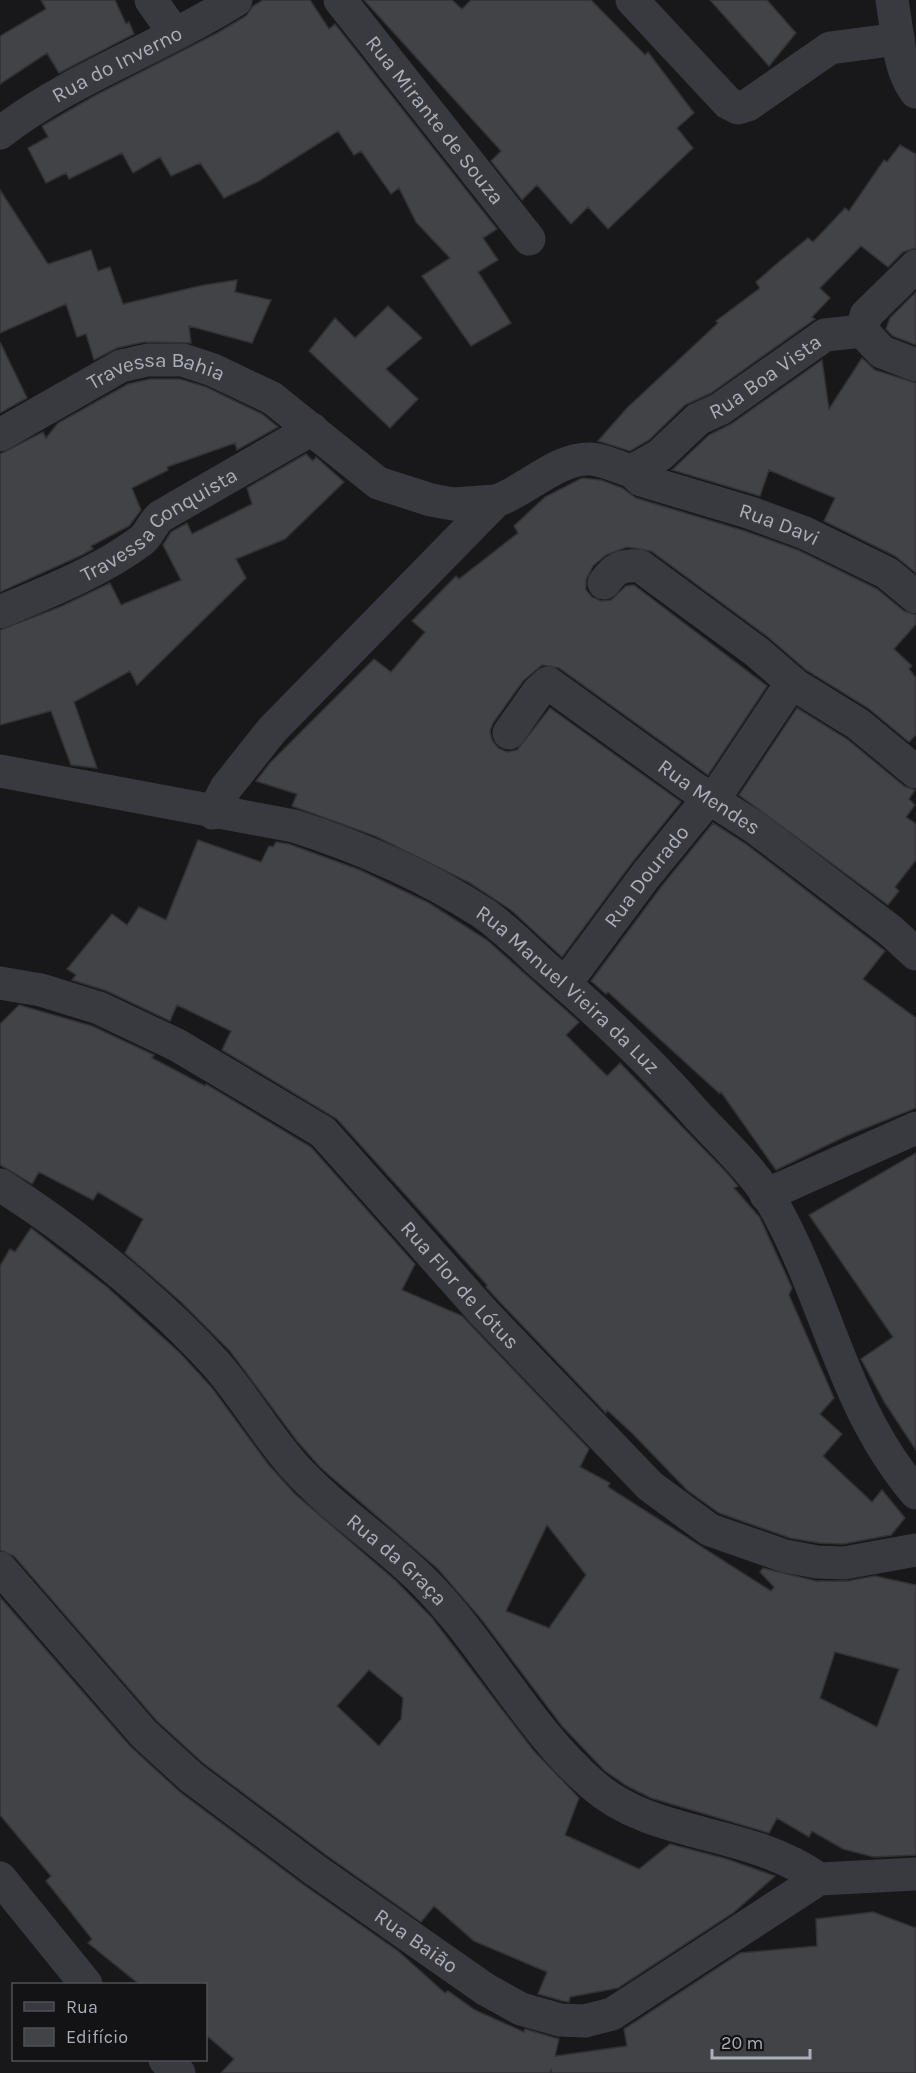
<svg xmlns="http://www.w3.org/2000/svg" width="916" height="2073" font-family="Karla,sans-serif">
<rect width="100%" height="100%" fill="#18181a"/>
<!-- building -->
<path fill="#424347" stroke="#323236" stroke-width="1.5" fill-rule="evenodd" d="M 41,0 L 115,0 L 126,24 L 129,22 L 134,34 L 59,73 L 47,53 L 0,84 L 0,36 L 46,9 Z
M 263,0 L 310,0 L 329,29 L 335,24 L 497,229 L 483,238 L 498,260 L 478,272 L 511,323 L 471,346 L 422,276 L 450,258 L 416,222 L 399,188 L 391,194 L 361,151 L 354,155 L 338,131 L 259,181 L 224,198 L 200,163 L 171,176 L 160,157 L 133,173 L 122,153 L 69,179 L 66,173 L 46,183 L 28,148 L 48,137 L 42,126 L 94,96 L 217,33 L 246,16 L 253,6 Z
M 364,0 L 452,0 L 462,9 L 471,0 L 591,0 L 645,55 L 648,52 L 694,113 L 677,128 L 693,148 L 608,229 L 588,207 L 571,224 L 537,185 L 522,200 L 491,161 L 501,151 Z
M 710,0 L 767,0 L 796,33 L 769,66 Z
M 900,145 L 916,154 L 916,248 L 903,252 L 888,267 L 861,246 L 820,288 L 830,298 L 812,317 L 815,319 L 711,393 L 685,405 L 649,440 L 630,451 L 598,441 L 627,408 L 718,323 L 716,321 L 760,288 L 756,282 L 774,266 L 808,238 L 813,242 L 845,208 L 849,211 L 884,160 L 887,162 Z
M 0,190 L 48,264 L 91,250 L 98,271 L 110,267 L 123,304 L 204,285 L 237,280 L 235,292 L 271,300 L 252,343 L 189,326 L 191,343 L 144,342 L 117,348 L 94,360 L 86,334 L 77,337 L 66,304 L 0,333 Z
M 916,292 L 916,345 L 893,336 L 886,329 L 890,318 Z
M 388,306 L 422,338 L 386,369 L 418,399 L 390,428 L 309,351 L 335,318 L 355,338 Z
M 0,342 L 27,398 L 0,413 Z
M 862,358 L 875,370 L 916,383 L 916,573 L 895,556 L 824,521 L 835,498 L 811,488 L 769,470 L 760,496 L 672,470 L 709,435 L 731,424 L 822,360 L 829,409 Z
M 150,379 L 180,379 L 206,387 L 262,414 L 278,427 L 237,450 L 235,443 L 167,467 L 168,470 L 132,488 L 141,510 L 129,526 L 91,546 L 93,549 L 82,555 L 0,592 L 0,454 L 43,432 L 46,438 L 58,423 L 128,384 Z
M 306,454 L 313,461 L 316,457 L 344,482 L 285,539 L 236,559 L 246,578 L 137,685 L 130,671 L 74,702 L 97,768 L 71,765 L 51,711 L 0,725 L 0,630 L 62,606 L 110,583 L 121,605 L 181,580 L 163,545 L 171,532 L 187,523 L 192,534 L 252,504 L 247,488 Z
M 582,478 L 601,480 L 622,488 L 636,498 L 745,531 L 798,550 L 877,589 L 904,611 L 916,615 L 916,624 L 894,649 L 912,666 L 909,669 L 916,678 L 916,735 L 909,742 L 868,708 L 806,670 L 768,637 L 651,551 L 627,547 L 606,555 L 593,566 L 586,580 L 586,590 L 592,597 L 601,601 L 611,600 L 626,586 L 634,585 L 767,686 L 708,775 L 559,668 L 542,665 L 523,681 L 493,723 L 490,731 L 492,740 L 498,748 L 507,752 L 517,750 L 550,708 L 681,802 L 631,864 L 562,957 L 511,910 L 470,883 L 375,836 L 292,806 L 297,794 L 256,781 L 270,763 L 374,659 L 391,672 L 425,632 L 412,621 L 456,576 L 459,579 L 518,533 L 514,526 L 545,497 Z
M 797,708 L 847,739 L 904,786 L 915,790 L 909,799 L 915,805 L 906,817 L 916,824 L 916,860 L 895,887 L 899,891 L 888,905 L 739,795 Z
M 713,823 L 746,844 L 885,951 L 863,979 L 916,1018 L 916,1108 L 846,1136 L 776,1170 L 721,1092 L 719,1093 L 608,992 L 606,994 L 591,981 L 661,887 Z
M 198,840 L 261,862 L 269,846 L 273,847 L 276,842 L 289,844 L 360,870 L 429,903 L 487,940 L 579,1022 L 566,1035 L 607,1076 L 620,1063 L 726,1172 L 738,1186 L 734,1188 L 760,1218 L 792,1288 L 789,1295 L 834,1398 L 820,1414 L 842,1434 L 823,1456 L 872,1502 L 882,1490 L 905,1518 L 891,1535 L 843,1544 L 819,1543 L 790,1538 L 719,1513 L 687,1490 L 632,1433 L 607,1410 L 606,1413 L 497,1299 L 486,1287 L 487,1285 L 337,1119 L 222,1050 L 231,1031 L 177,1005 L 170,1021 L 107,991 L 72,980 L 76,975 L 67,969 L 112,914 L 127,925 L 139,907 L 166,920 Z
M 19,1005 L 92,1026 L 154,1055 L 152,1058 L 205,1086 L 206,1084 L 311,1147 L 415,1264 L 402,1290 L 462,1316 L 589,1449 L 580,1467 L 610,1483 L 608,1487 L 771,1591 L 774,1587 L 760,1572 L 763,1568 L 816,1581 L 847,1581 L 875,1576 L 916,1585 L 916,1855 L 874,1857 L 843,1849 L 812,1831 L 809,1837 L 777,1818 L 769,1833 L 651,1798 L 627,1786 L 605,1771 L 562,1726 L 482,1620 L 438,1569 L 321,1468 L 297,1441 L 230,1351 L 181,1302 L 125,1253 L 143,1219 L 98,1192 L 93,1200 L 39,1172 L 32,1184 L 0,1165 L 0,1024 ZM 547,1525 L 586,1575 L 549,1628 L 506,1611 ZM 835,1652 L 899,1669 L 877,1727 L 820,1698 Z
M 916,1153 L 916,1450 L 885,1403 L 861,1359 L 893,1337 L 809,1215 Z
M 31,1228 L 107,1287 L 180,1353 L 212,1388 L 268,1464 L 295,1494 L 396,1581 L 432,1618 L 533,1750 L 579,1798 L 565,1835 L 639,1869 L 670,1844 L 727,1859 L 775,1876 L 733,1913 L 618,1988 L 570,1997 L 569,2002 L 563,2001 L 538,1994 L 547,1972 L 474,1941 L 434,1906 L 421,1922 L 326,1855 L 203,1763 L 157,1721 L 14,1556 L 0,1550 L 0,1266 L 10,1249 L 15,1252 ZM 369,1670 L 403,1698 L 401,1719 L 379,1746 L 337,1706 Z
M 0,1597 L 130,1746 L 180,1792 L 304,1885 L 398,1951 L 445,1993 L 448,1991 L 475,2010 L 524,2032 L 525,2029 L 559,2039 L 555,2056 L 627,2046 L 624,2029 L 740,1953 L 817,1946 L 816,1919 L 873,1912 L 916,1928 L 916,2073 L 552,2073 L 551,2069 L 550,2073 L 221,2073 L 234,2059 L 206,2035 L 206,1984 L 139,1984 L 88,1943 L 92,1939 L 46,1881 L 51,1876 L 0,1815 Z"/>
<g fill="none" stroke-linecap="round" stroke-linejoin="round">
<!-- minor -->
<g stroke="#393a3f" stroke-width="33">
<path d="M 151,0 L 174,33"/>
<path id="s1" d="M 340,0 L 529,239"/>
<path d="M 632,0 L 728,103 L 738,108 L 748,105 L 830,48 L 898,39 C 900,57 905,78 916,92"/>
<path d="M 892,0 L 898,39"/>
<path id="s2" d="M 0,133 C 69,79 162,47 236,0"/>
<path d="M 862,331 L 882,352 L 916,365"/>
<path id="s3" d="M 0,435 L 121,366 L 148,360 L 183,360 L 213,370 L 272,398 L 378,483 L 431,500 L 453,504 L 496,501"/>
<path id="s4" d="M 632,471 L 660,455 L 698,419 L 720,409 L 825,335 L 862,331 L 866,315 L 916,266"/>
<path id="s5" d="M 632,471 L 641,480 L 751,513 L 805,533 L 887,573 L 916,597"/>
<path d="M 604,583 C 615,568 621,565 640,566 L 757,652 L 795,685 L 858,724 L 916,772"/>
<path id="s6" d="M 0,612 C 48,592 99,572 141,541 C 150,534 152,523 161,516 L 312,429"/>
<path id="s7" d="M 509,733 L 538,692 L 548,683 L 691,786 L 757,829 L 891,931 L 916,954"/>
<path id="s8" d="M 0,771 L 294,826 C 360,847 424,875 483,913 C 505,928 524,948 544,966 C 598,1012 650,1061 697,1115 C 724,1144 757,1174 776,1209 C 828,1303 844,1409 916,1493"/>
<path d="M 213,813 L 226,788 L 272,730 L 496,501 C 526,491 558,457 591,459 C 605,460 619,468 632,471"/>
<path id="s9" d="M 0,983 L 41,990 L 99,1008 L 177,1045 L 323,1132 L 483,1312 L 650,1486 L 710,1530 L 785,1556 L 817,1562 L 844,1563 L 916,1550"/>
<path id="s10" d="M 565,984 L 646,875 L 700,809 L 722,787 L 792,682"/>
<path id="s11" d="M 0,1185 C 72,1230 159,1301 216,1364 C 244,1396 265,1433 293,1465 C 332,1509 383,1541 424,1582 C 486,1644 527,1728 593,1785 C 654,1839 748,1828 819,1879"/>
<path d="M 766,1195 L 916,1128"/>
<path id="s12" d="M 0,1568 L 144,1734 L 191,1777 L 315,1870 L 485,1989 L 521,2009 L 560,2020 L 585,2021 L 612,2014 L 819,1879 L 916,1874"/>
<path d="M 0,1878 L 86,1984"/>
<path d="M 165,2060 L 179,2073"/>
</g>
</g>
<g text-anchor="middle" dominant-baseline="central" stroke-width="5" stroke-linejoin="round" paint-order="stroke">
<!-- street labels -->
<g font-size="21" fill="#aaafb9" stroke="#131315">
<text stroke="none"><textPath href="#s2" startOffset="136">Rua do Inverno</textPath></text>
<text stroke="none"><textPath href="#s1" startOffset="153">Rua Mirante de Souza</textPath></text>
<text stroke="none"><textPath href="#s4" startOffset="164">Rua Boa Vista</textPath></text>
<text stroke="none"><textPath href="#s3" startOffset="174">Travessa Bahia</textPath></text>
<text stroke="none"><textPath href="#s6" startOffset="183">Travessa Conquista</textPath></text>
<text stroke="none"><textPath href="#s5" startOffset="158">Rua Davi</textPath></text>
<text stroke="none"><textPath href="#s7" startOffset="261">Rua Mendes</textPath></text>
<text stroke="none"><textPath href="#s10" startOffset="135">Rua Dourado</textPath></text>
<text stroke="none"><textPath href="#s8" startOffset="622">Rua Manuel Vieira da Luz</textPath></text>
<text stroke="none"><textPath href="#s9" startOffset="564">Rua Flor de Lótus</textPath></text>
<text stroke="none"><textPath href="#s11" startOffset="549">Rua da Graça</textPath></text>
<text stroke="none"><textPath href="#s12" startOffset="562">Rua Baião</textPath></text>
</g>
</g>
<!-- legend -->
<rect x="12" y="1983" width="195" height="78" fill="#131315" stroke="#4f5157" stroke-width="1.5"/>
<rect x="24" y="2002" width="30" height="9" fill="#393a3f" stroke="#4f5157" stroke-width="1.5"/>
<text x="66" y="2013" font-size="18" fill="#aaafb9">Rua</text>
<rect x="24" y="2028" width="30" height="18" fill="#424347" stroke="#4f5157" stroke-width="1.5"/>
<text x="66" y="2043" font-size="18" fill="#aaafb9">Edifício</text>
<!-- scale -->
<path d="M712 2049v9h98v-9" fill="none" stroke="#aaafb9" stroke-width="3"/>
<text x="721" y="2049" font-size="18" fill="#aaafb9" stroke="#131315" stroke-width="4.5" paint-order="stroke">20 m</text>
</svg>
